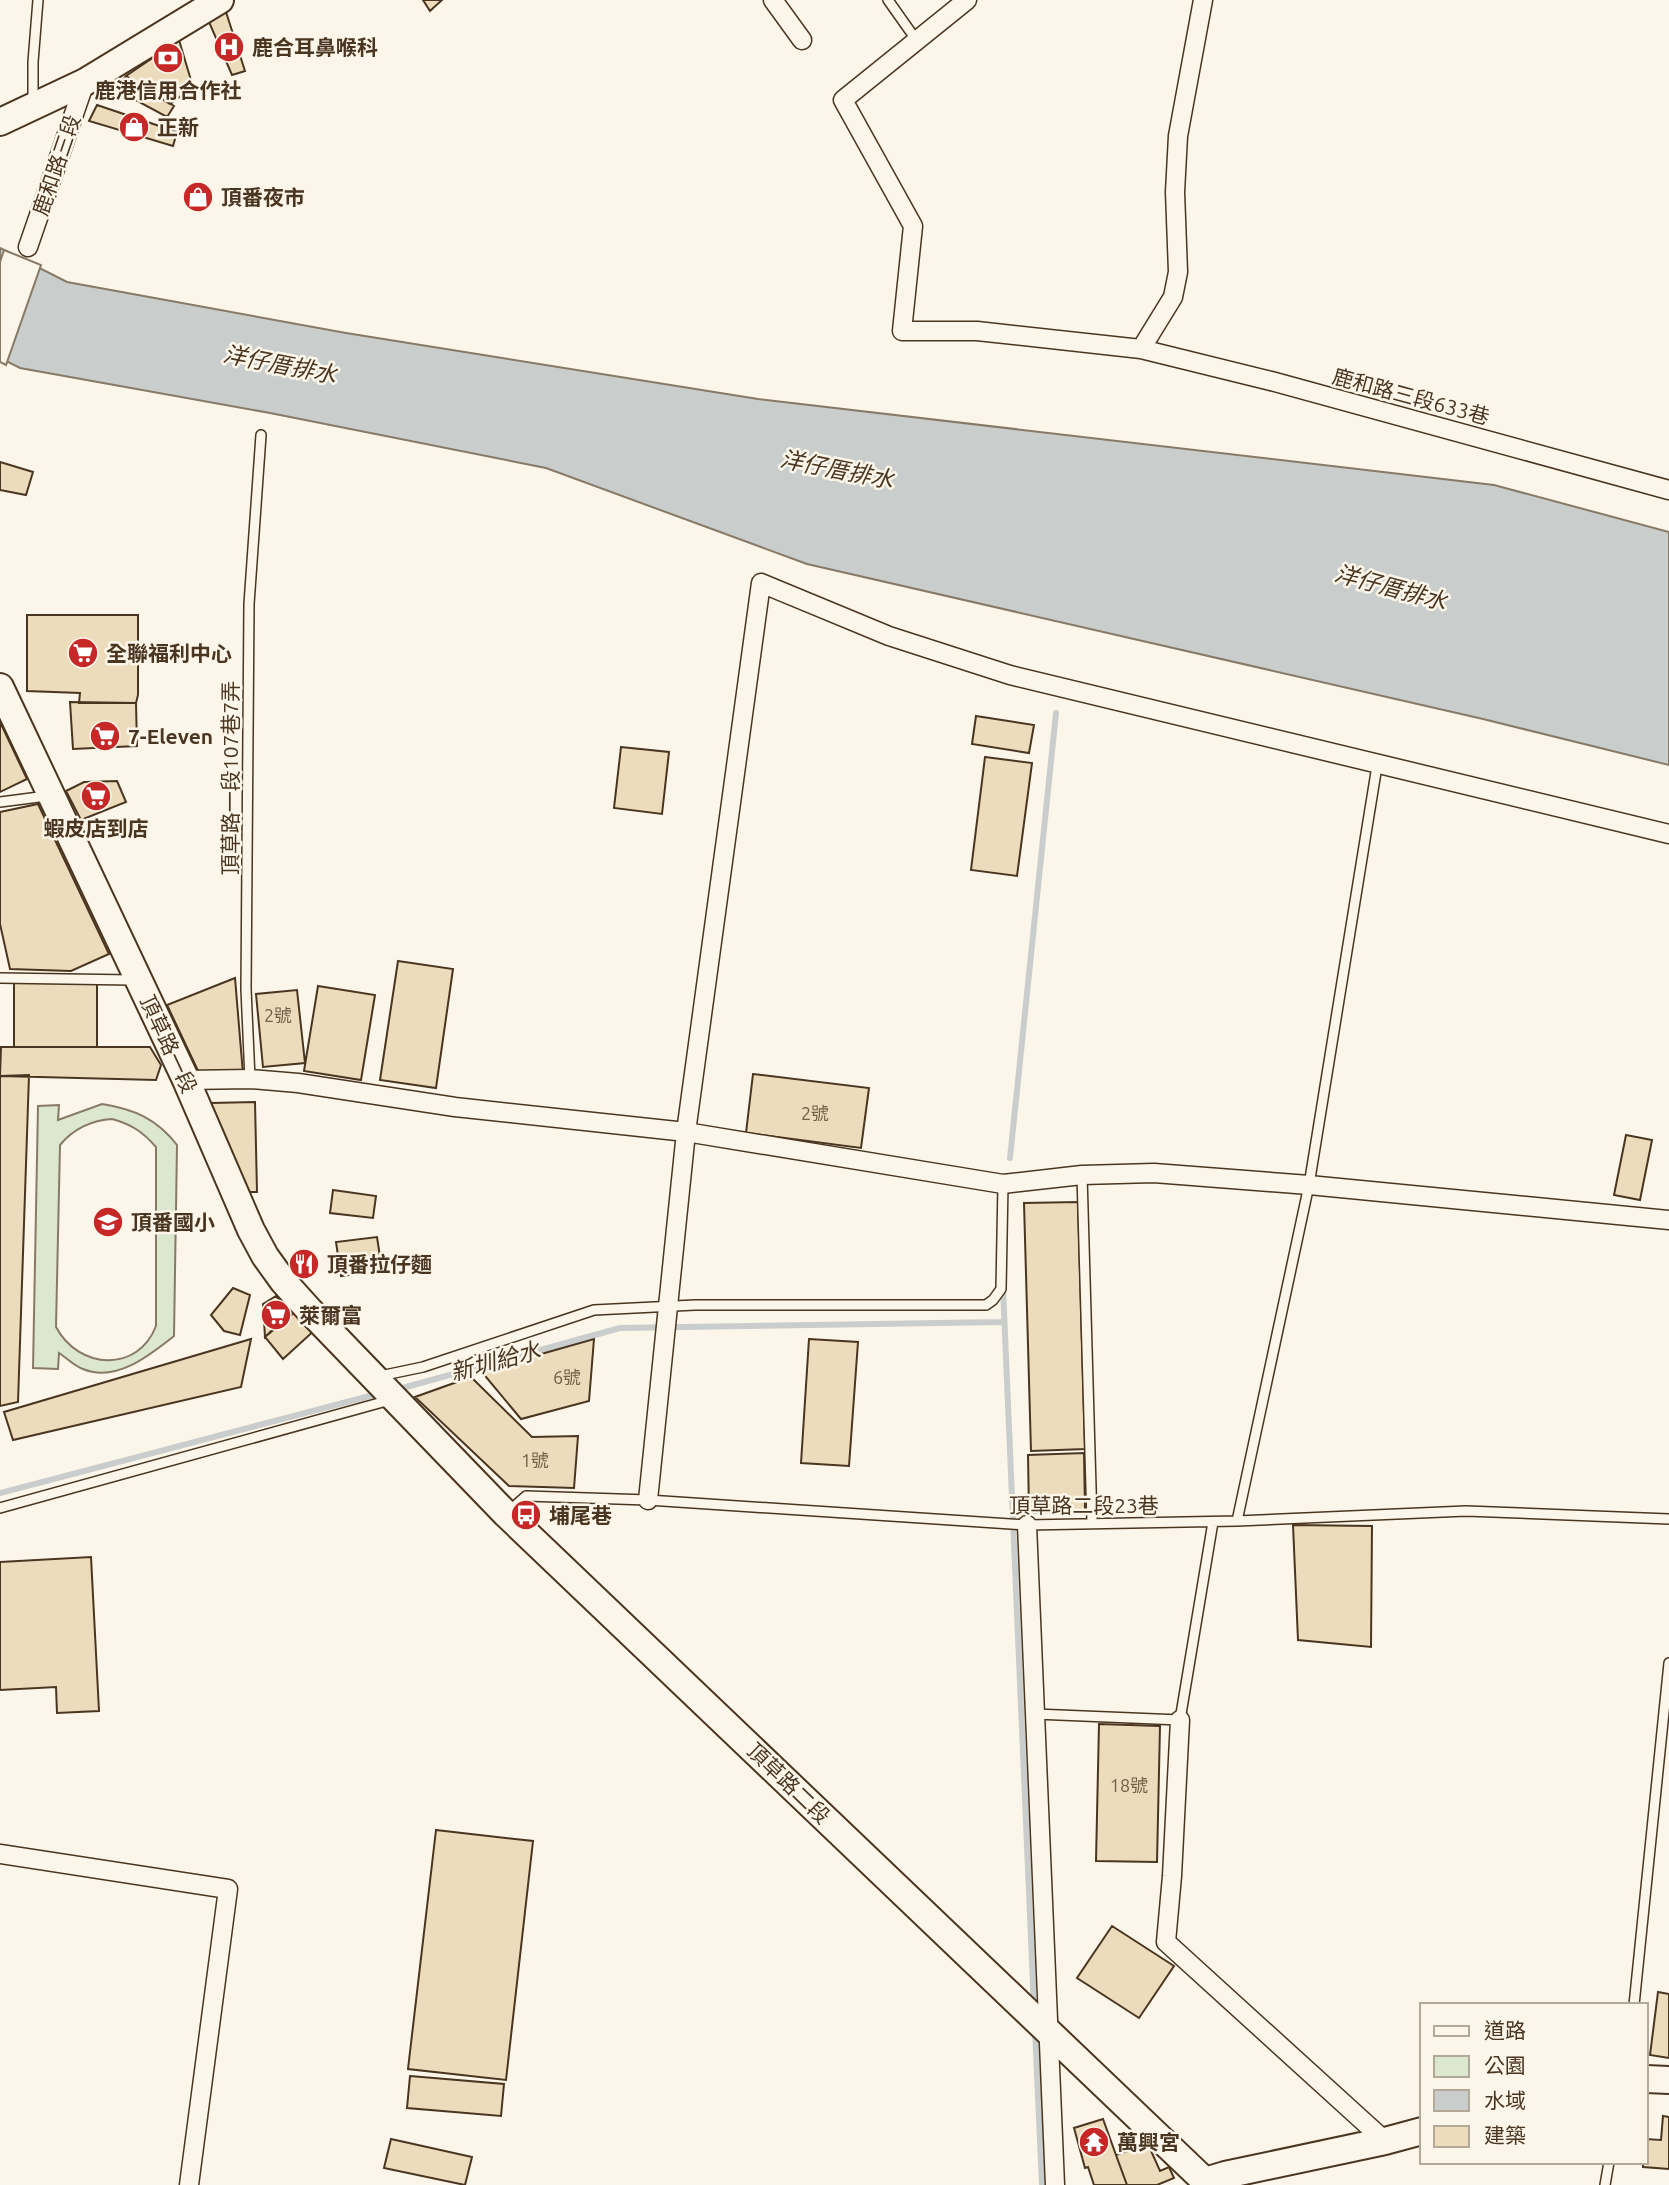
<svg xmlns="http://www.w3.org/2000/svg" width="1669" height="2185" font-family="Ubuntu,'Noto Sans TC',sans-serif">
<rect width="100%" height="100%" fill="#fbf6e9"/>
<!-- green -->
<path fill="#dce7d0" stroke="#887966" stroke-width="2" fill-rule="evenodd" d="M 102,1104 C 134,1109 157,1119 177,1145 L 174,1336 C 150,1355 116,1383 83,1369 C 74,1366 67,1358 59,1353 L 58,1369 L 33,1368 L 38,1106 L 59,1105 L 58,1120 ZM 112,1119 C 131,1124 143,1132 156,1147 L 156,1326 C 138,1373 79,1370 56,1327 L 60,1145 C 73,1129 92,1120 112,1119 Z"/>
<!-- water -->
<path fill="#c9cecd" stroke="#887966" stroke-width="2" d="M 0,248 L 67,282 L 346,333 L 758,399 L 1494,485 L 1669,532 L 1669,765 L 1483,719 L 807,564 L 546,468 L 270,413 L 20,368 L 0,358 Z"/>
<!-- pier -->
<path fill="#fbf6e9" stroke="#887966" stroke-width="2" d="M 4,250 L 41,265 L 6,365 L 0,362 L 0,262 Z"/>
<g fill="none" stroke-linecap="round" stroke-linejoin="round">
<!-- stream -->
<path stroke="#c9cecd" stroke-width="6" d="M 1010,1158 L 1056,713
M 1003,1288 L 1034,2008
M 395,1390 L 620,1328 L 1003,1322
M 0,1493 L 381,1393
M 1035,2029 L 1042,2185"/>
</g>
<!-- building -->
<path fill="#ecdcbc" stroke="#4a3520" stroke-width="2" d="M 423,0 L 442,0 L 430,11 Z
M 226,12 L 245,71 L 232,75 L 209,22 Z
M 179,40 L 193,87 L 170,104 L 126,76 Z
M 126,76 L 174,106 L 167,117 L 115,89 Z
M 97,105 L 177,132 L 173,146 L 89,121 Z
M 0,462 L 33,472 L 26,495 L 0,490 Z
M 27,615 L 138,615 L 138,695 L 136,703 L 79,703 L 80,693 L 27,691 Z
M 70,702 L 136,703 L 137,746 L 73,749 Z
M 976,716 L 1034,725 L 1029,753 L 972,744 Z
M 0,722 L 27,779 L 0,792 Z
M 621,747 L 669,752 L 662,814 L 614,808 Z
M 985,757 L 1032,763 L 1017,876 L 971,870 Z
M 117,781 L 126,802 L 81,820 L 66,791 L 84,782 Z
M 38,804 L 109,954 L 71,971 L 10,969 L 0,924 L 0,812 Z
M 398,961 L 453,969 L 436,1088 L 380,1080 Z
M 235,978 L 243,1074 L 200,1075 L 167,1005 Z
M 97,980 L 97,1047 L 14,1047 L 14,981 Z
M 318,986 L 375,995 L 361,1080 L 304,1071 Z
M 297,990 L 305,1063 L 263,1067 L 256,994 Z
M 1,1047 L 150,1047 L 161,1065 L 156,1080 L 0,1076 Z
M 753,1074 L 869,1088 L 861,1148 L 746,1133 Z
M 29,1075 L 18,1402 L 0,1406 L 0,1076 Z
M 255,1102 L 257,1192 L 249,1192 L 211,1103 Z
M 1626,1135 L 1652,1140 L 1640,1200 L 1614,1195 Z
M 333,1190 L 376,1196 L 373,1218 L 330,1213 Z
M 1078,1202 L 1085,1449 L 1031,1451 L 1024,1203 Z
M 377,1237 L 382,1270 L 341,1276 L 336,1242 Z
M 233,1288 L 250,1295 L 240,1335 L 224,1331 L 211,1315 Z
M 276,1296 L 291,1312 L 265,1337 L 263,1304 Z
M 301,1307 L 317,1328 L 283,1359 L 265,1337 Z
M 251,1339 L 241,1387 L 13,1440 L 4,1412 Z
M 594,1339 L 589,1401 L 521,1419 L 481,1371 Z
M 809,1339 L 858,1342 L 849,1466 L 801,1463 Z
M 471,1377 L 532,1437 L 578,1436 L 574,1488 L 509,1486 L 415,1397 Z
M 1084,1453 L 1085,1511 L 1029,1513 L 1028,1455 Z
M 1293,1525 L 1372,1526 L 1371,1647 L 1298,1640 Z
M 91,1557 L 99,1711 L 57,1713 L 56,1687 L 0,1690 L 0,1562 Z
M 1099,1724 L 1160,1726 L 1157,1862 L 1096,1861 Z
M 436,1830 L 533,1841 L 506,2080 L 408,2069 Z
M 1112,1926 L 1174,1966 L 1139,2018 L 1077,1978 Z
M 1658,1992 L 1669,1994 L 1669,2058 L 1650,2055 Z
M 410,2076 L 504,2084 L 501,2116 L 407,2108 Z
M 1663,2116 L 1669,2117 L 1669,2169 L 1643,2167 L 1643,2162 L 1646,2162 L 1646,2139 L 1661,2140 Z
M 1103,2119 L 1116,2155 L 1127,2185 L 1094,2185 L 1088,2167 L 1085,2168 L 1074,2128 Z
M 391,2139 L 472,2157 L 465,2185 L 384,2168 Z
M 1148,2144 L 1160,2171 L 1169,2167 L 1174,2178 L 1157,2185 L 1127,2185 L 1116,2155 Z"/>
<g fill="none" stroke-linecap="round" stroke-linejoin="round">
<!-- lane casing -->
<g stroke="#4a3520" stroke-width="12">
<path id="lane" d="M 888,0 L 917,41
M 33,102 L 33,62 L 38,0
M 0,802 L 47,796
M 0,978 L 133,980
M 250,1079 L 246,989 L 249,604 L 261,435
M 1082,1175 L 1092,1522
M 380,1376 L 423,1367 L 594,1310 L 695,1305 L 986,1305 L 993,1300 L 1001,1289 L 1003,1184
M 0,1508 L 390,1400
M 507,1513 L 526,1496 L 648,1500 L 1027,1525 L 1237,1521 L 1466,1511 L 1669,1519
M 1237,1521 L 1309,1185 L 1377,766
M 1035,1714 L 1180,1720 L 1213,1522
M 1634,2005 L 1669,1663
M 1605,2185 L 1609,2162"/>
</g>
<!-- street casing -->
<g stroke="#4a3520" stroke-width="21">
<path id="street" d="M 773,0 L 802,40
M 967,0 L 843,100 L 913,226 L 902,331 L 977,331 L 1141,349 L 1271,381 L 1669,490
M 28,247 L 85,82
M 1141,349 L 1173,297 L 1178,272 L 1175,192 L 1178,136 L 1203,0
M 186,1080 L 250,1079 L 298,1083 L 455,1107 L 686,1132 L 1003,1184 L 1082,1175 L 1154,1173 L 1309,1185 L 1669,1220
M 648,1500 L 686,1132 L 761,583 L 889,636 L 1010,675 L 1669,834
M 1027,1525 L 1055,2185
M 1180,1720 L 1172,1876 L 1166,1942 L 1385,2141
M 0,1854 L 228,1889 L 189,2185"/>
</g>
<!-- secondary casing -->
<g stroke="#4a3520" stroke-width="30">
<path id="secondary" d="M 0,122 L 85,82 L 220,0
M 0,687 L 186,1080 L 251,1230 L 265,1256 L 283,1281 L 310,1311 L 506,1514 L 1209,2185
M 1646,2079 L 1669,2080
M 1205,2181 L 1225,2175 L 1385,2141 L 1422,2131"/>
</g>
<!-- lane -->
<use href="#lane" stroke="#fbf6e9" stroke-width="9"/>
<!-- street -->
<use href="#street" stroke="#fbf6e9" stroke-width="18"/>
<!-- secondary -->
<use href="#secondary" stroke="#fbf6e9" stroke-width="26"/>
</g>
<!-- icons -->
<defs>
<g id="hospital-disc" transform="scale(1.575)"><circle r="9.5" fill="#c62828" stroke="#fbf6e9"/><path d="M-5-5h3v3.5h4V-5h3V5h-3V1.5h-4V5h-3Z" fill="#fff"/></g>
<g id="bank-disc" transform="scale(1.575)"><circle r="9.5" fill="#c62828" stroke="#fbf6e9"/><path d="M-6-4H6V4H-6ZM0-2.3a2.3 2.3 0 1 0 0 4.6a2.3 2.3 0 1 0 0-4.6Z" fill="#fff"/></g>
<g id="shop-disc" transform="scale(1.575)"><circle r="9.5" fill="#c62828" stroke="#fbf6e9"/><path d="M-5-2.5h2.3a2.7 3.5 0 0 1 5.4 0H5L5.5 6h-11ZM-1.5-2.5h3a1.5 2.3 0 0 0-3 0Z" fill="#fff"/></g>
<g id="supermarket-disc" transform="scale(1.575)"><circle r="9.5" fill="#c62828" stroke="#fbf6e9"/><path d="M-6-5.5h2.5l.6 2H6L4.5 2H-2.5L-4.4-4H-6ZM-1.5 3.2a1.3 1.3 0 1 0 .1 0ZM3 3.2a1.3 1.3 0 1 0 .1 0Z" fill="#fff"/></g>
<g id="school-disc" transform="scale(1.575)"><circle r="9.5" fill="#c62828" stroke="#fbf6e9"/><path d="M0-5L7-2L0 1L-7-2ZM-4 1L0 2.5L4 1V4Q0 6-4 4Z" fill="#fff"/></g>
<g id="restaurant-disc" transform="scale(1.575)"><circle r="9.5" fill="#c62828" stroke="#fbf6e9"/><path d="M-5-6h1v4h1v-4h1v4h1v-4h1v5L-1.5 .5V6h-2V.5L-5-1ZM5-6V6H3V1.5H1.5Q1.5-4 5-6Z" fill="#fff"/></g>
<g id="bus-disc" transform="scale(1.575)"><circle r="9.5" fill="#c62828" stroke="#fbf6e9"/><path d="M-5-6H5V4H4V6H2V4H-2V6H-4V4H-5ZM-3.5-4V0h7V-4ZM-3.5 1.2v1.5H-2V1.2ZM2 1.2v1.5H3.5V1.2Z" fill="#fff"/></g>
<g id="temple-disc" transform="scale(1.575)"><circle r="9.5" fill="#c62828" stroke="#fbf6e9"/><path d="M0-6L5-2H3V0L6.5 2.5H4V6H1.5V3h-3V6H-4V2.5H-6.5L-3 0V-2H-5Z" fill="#fff"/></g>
</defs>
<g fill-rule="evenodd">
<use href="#hospital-disc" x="229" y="47"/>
<use href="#bank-disc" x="168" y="58"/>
<use href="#shop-disc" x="134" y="127"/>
<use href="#shop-disc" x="198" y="197"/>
<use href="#supermarket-disc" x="83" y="653"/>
<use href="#supermarket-disc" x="105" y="736"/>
<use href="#supermarket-disc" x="96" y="796"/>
<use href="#school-disc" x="108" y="1222"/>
<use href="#restaurant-disc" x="304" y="1264"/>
<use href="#supermarket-disc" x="276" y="1315"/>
<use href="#bus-disc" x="526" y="1515"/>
<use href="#temple-disc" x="1094" y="2142"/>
</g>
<g text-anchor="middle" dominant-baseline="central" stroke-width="5" stroke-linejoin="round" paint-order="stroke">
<!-- number labels -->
<g font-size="18" fill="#725f47">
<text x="278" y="1015">2號</text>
<text x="815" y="1113">2號</text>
<text x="567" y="1377">6號</text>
<text x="535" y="1460">1號</text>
<text x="1129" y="1785">18號</text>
</g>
<!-- poi labels -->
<g font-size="21" font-weight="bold" fill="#4a3520" stroke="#fbf6e9" text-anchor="start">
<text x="252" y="47">鹿合耳鼻喉科</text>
<text x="168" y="90" text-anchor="middle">鹿港信用合作社</text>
<text x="157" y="127">正新</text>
<text x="221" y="197">頂番夜市</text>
<text x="106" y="653">全聯福利中心</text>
<text x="128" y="736">7-Eleven</text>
<text x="96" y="828" text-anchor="middle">蝦皮店到店</text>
<text x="131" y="1222">頂番國小</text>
<text x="327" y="1264">頂番拉仔麵</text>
<text x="299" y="1315">萊爾富</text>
<text x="549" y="1515">埔尾巷</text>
<text x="1117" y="2142">萬興宮</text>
</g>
<!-- street labels -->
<g font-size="21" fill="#4a3520" stroke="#fbf6e9">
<text transform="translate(56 165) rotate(-71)">鹿和路三段</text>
<text transform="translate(1411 396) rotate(15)">鹿和路三段633巷</text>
<text transform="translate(230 778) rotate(-90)">頂草路一段107巷7弄</text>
<text transform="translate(169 1044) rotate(65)">頂草路一段</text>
<text x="1084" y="1505">頂草路二段23巷</text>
<text transform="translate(789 1783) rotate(44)">頂草路二段</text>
</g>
<!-- water labels -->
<g font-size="23" font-style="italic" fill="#4a3520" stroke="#fbf6e9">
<text transform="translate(280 364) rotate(11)">洋仔厝排水</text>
<text transform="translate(837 469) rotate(11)">洋仔厝排水</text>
<text transform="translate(1391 587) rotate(15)">洋仔厝排水</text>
<text transform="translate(495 1361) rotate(-15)">新圳給水</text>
</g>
</g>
<!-- legend -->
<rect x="1420" y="2003" width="228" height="161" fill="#fbf6e9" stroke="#b4a999" stroke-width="2"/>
<rect x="1434" y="2026" width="35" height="10" fill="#fbf6e9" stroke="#b4a999" stroke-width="2"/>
<text x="1484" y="2038" font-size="21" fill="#4a3520">道路</text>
<rect x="1434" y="2056" width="35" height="21" fill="#dce7d0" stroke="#b4a999" stroke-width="2"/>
<text x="1484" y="2073" font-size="21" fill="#4a3520">公園</text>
<rect x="1434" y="2090" width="35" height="21" fill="#c9cecd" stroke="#b4a999" stroke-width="2"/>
<text x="1484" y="2108" font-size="21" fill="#4a3520">水域</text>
<rect x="1434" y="2126" width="35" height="21" fill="#ecdcbc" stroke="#b4a999" stroke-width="2"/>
<text x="1484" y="2143" font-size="21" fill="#4a3520">建築</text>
</svg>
